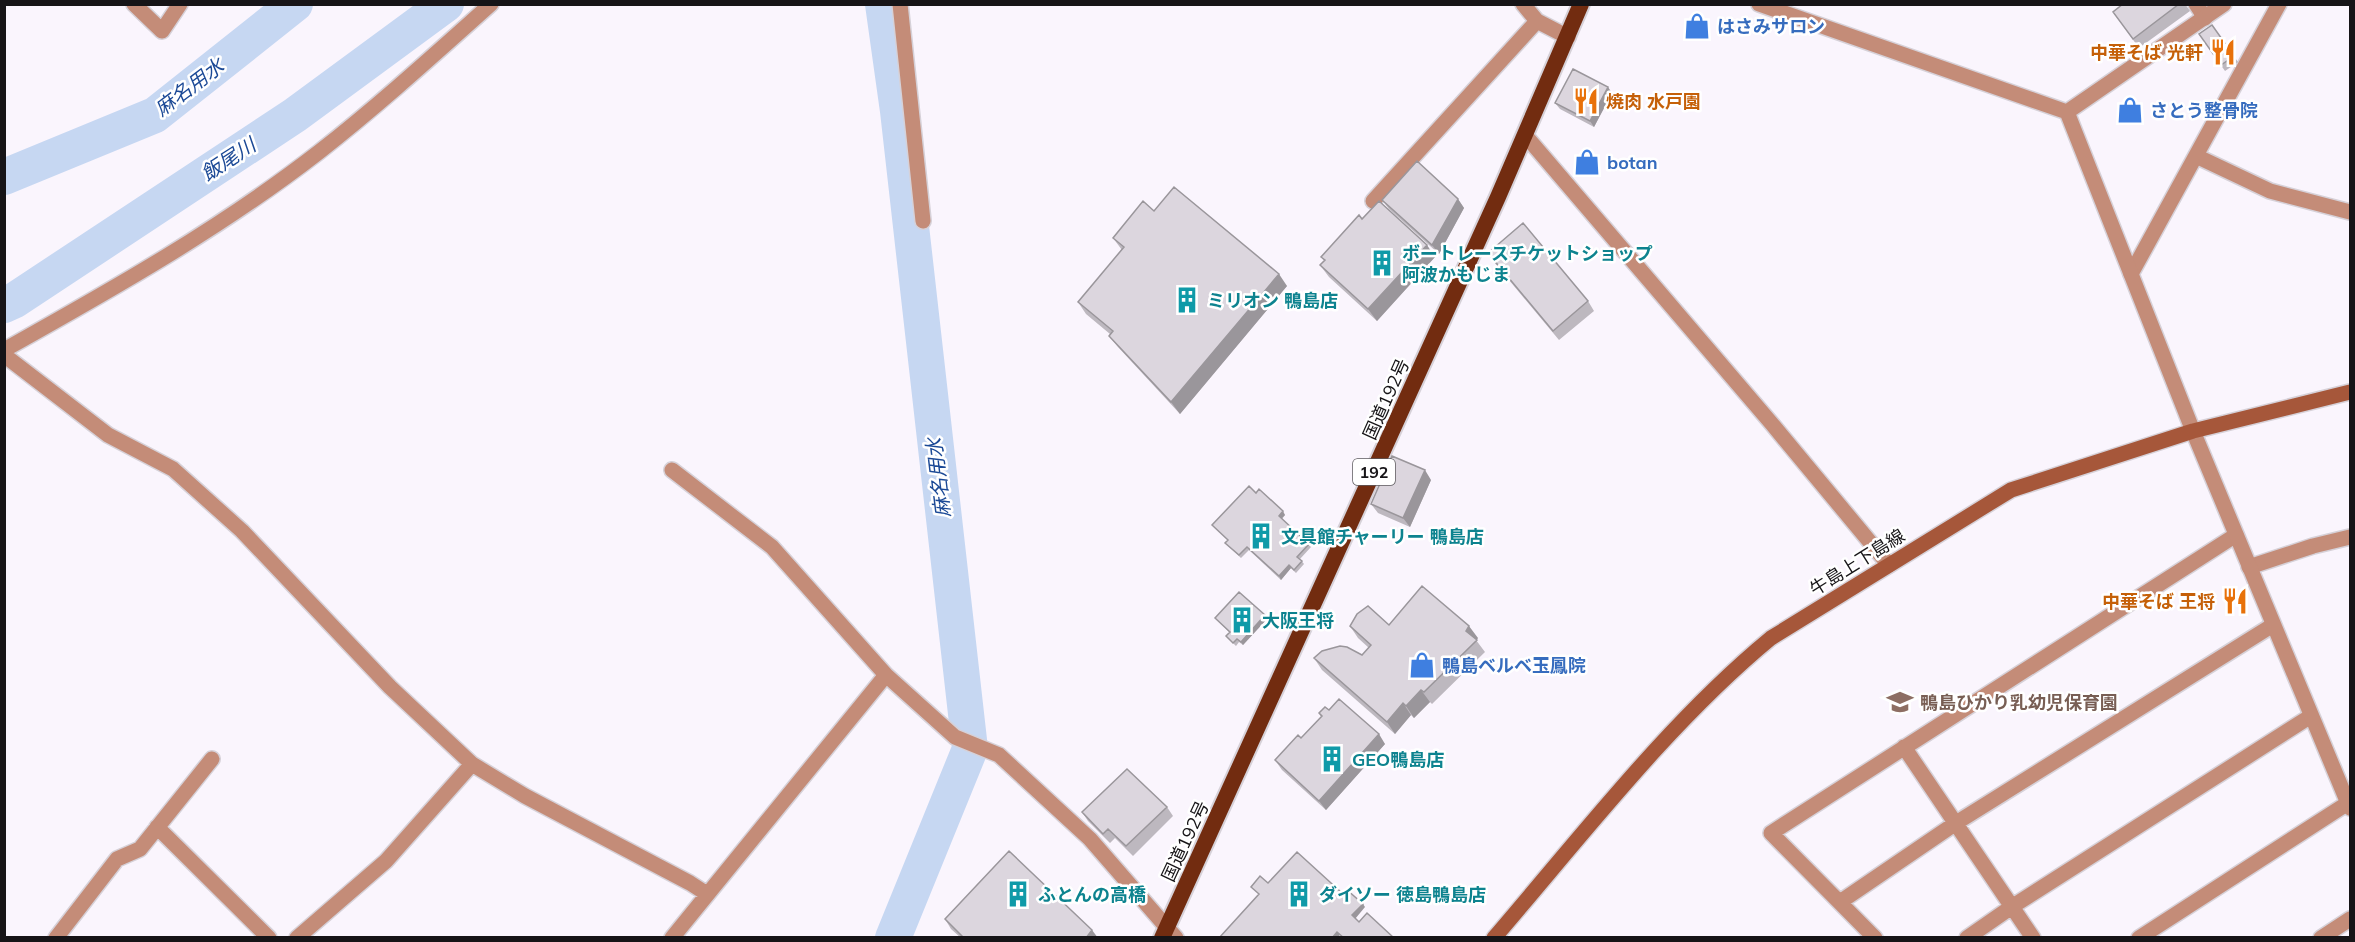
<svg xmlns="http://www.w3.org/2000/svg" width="2355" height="942" font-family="Mulish,'Noto Sans JP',sans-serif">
<rect width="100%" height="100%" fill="#faf5fd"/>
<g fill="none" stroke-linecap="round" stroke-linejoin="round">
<!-- river -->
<path stroke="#c6d7f2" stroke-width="36" d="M 883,4 L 898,111 L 970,749 L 893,938
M 4,177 L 155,115 L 295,4
M 4,305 L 15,300 L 295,115 L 446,4"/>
<!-- minor casing -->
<g stroke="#d6d1d8" stroke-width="18">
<path id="minor" d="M 134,4 L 162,31 L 180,4
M 900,4 L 923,221
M 1523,4 L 1537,21
M 2196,4 L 2205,18
M 1525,135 L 1772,424 L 1889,565
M 2196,156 L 2270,191 L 2350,212
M 1373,201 L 1537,21 L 1568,37
M 2131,274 L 2279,4
M 4,350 C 113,289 221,228 319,152 C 379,105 435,54 491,4
M 4,355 L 108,435 L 173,469 L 242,531 L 390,687 L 472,764 L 525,796 L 690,883 L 707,894
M 672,470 L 772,547 L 886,675
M 2249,567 L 2313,546 L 2350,537
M 1904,747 L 2033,938
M 157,827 L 269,938
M 1840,902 L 1956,823 L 2273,625
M 56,938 L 117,859 L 140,849 L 212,759
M 297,938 L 386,861 L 472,764
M 672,938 L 886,675 L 955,737 L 999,755 L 1090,839 L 1176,938
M 1875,938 L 1771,833 L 2236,535
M 1967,938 L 2013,906 L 2311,716
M 2139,938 L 2348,803
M 2321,938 L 2350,919"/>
</g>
<!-- tertiary casing -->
<g stroke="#d6d1d8" stroke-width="18">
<path id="tertiary" d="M 1759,4 L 2067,112 L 2193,431 L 2350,808
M 2067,112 L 2224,4"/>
</g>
<!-- secondary casing -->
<g stroke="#d6d1d8" stroke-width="18">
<path id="secondary" d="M 1494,938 C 1581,837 1669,722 1771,638 L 2011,490 L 2193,431 L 2350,392"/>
</g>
<!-- trunk casing -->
<g stroke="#d6d1d8" stroke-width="20">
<path id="trunk" d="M 1162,938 L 1498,197 L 1581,4"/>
</g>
<!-- minor -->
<use href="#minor" stroke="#c48c78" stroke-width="15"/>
<!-- tertiary -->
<use href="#tertiary" stroke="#c48c78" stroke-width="15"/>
<!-- secondary -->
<use href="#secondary" stroke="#a6573a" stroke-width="15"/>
<!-- trunk -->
<use href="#trunk" stroke="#722c10" stroke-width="16"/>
</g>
<!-- wall -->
<path fill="#bdb8bf" d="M 2123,4 L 2185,4 L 2190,11 L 2139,48 L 2113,12 Z
M 2212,25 L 2238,62 L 2225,71 L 2199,34 Z
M 1612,93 L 1594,127 L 1560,109 L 1555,103 Z
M 1458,199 L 1464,208 L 1439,254 L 1389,209 L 1382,200 Z
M 1154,211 L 1287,286 L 1180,414 L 1118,347 L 1109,336 L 1110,334 L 1086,314 L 1078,302 L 1122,250 L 1113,238 Z
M 1362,219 L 1435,257 L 1377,321 L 1329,277 L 1320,265 L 1324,261 L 1321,257 Z
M 1488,253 L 1588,301 L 1594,311 L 1559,340 L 1494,262 Z
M 1431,480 L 1410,527 L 1378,513 L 1371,504 Z
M 1256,493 L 1285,515 L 1282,519 L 1311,547 L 1300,559 L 1304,564 L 1296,573 L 1291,568 L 1281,580 L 1249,550 L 1241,558 L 1228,546 L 1225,543 L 1228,540 L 1212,525 Z
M 1265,615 L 1267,619 L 1243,645 L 1239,642 L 1236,646 L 1226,636 L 1230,633 L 1215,618 Z
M 1389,625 L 1478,638 L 1476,640 L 1485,652 L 1432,704 L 1430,702 L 1414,718 L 1411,715 L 1395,734 L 1322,670 L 1314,658 L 1362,655 L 1369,648 L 1358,638 L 1350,626 Z
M 1329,710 L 1385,744 L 1326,810 L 1282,770 L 1275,760 L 1301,738 L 1321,717 L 1319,713 Z
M 1167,807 L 1173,816 L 1133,856 L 1115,838 L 1110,843 L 1088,821 L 1082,812 Z
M 945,919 L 1098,938 L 961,938 L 951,929 Z"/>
<!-- shaded-wall -->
<path fill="#9a969b" d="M 1608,87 L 1612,93 L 1594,127 L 1590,121 Z
M 1458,199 L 1464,208 L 1439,254 L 1432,245 Z
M 1427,245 L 1435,257 L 1377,321 L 1368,309 Z
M 1279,274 L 1287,286 L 1180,414 L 1171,402 Z
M 1425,470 L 1431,480 L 1410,527 L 1403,518 Z
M 1283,511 L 1285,515 L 1281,519 L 1279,516 Z
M 1289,565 L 1291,568 L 1281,580 L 1279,576 Z
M 1265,615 L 1267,619 L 1243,645 L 1241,642 Z
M 1469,626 L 1478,638 L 1474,643 L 1466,631 Z
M 1421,690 L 1430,702 L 1414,718 L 1406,706 Z
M 1403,703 L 1411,715 L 1395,734 L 1387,722 Z
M 1379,734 L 1385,744 L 1326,810 L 1319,801 Z
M 1363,904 L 1365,907 L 1355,919 L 1352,915 Z
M 1092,930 L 1098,938 L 1086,938 Z
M 1337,932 L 1340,935 L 1337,938 L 1332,938 Z"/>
<!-- building -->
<path fill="#dcd6de" stroke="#9a969b" stroke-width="1.5" d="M 2123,4 L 2179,4 L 2133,39 L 2113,12 Z
M 2212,25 L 2234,56 L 2221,65 L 2199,34 Z
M 1573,69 L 1608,87 L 1590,121 L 1555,103 Z
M 1417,161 L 1458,199 L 1432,245 L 1382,200 Z
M 1174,187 L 1279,274 L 1171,402 L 1109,336 L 1113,331 L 1078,302 L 1124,247 L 1113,238 L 1143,201 L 1154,211 Z
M 1379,201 L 1427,245 L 1368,309 L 1320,265 L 1325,260 L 1321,257 L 1359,215 L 1362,219 Z
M 1523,223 L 1588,301 L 1553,331 L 1488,253 Z
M 1392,456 L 1425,470 L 1403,518 L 1371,504 Z
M 1249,486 L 1256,493 L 1259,489 L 1283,511 L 1279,516 L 1309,544 L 1297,557 L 1302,561 L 1294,570 L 1289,565 L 1279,576 L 1247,547 L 1239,555 L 1225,543 L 1228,540 L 1212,525 Z
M 1422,586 L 1469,626 L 1466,631 L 1477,640 L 1424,692 L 1421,690 L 1406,706 L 1403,703 L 1387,722 L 1314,658 L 1322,651 L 1340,646 L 1347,647 L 1362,655 L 1371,645 L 1350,626 L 1357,614 L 1368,606 L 1389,625 Z
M 1239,592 L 1265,615 L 1241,642 L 1237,639 L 1233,643 L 1226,636 L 1230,632 L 1215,618 Z
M 1339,699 L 1379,734 L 1319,801 L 1275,760 L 1298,735 L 1301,738 L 1322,716 L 1319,713 L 1325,707 L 1329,710 Z
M 1127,769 L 1167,807 L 1126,846 L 1108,829 L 1103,834 L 1082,812 Z
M 1009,851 L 1092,930 L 1086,938 L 964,938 L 945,919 Z
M 1297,852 L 1342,893 L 1346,889 L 1363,904 L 1352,915 L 1359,922 L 1367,913 L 1394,938 L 1344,938 L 1337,932 L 1332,938 L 1219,938 L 1259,894 L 1251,887 L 1260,876 L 1268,883 Z"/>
<!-- icons -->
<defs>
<g id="shop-bare" transform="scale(2.07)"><path d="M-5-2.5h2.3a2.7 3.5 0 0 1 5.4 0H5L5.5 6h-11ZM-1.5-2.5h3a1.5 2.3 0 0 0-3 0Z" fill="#3f7fe0" stroke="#fff" stroke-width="2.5" paint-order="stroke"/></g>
<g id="restaurant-bare" transform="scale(2.07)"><path d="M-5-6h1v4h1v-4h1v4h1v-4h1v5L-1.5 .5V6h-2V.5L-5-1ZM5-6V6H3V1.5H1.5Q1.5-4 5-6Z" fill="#e8710a" stroke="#fff" stroke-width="2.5" paint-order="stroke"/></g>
<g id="building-bare" transform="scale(2.07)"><path d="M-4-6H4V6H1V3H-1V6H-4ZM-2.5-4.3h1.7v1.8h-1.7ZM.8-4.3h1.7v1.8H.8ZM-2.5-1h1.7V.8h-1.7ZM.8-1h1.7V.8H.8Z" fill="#0f9aa8" stroke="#fff" stroke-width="2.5" paint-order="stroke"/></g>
<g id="school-bare" transform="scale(2.07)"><path d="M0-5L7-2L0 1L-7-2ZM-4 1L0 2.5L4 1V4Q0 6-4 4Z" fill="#8d6e63" stroke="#fff" stroke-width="2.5" paint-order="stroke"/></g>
</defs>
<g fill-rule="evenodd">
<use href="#shop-bare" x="1697" y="26"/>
<use href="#restaurant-bare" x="2223" y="52"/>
<use href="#restaurant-bare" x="1586" y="101"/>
<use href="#shop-bare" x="2130" y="110"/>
<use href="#shop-bare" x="1587" y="162"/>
<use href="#building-bare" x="1382" y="263"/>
<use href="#building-bare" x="1187" y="300"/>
<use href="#building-bare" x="1261" y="536"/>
<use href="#restaurant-bare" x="2235" y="601"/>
<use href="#building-bare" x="1242" y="620"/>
<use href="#shop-bare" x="1422" y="665"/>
<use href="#school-bare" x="1900" y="702"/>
<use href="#building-bare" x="1332" y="759"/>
<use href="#building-bare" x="1018" y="894"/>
<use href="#building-bare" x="1299" y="894"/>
</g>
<g text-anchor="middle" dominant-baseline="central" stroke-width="5" stroke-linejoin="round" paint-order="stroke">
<!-- shield labels -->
<rect fill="#fff" stroke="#5c5a5d" stroke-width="1.5" x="1353" y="459" width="42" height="26" rx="4.5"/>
<g font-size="16" font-weight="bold" fill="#161417">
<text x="1374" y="472">192</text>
</g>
<!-- shop labels -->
<g font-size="18" font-weight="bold" fill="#366cbe" stroke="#fff" text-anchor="start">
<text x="1717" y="26">はさみサロン</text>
<text x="2150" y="110">さとう整骨院</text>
<text x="1607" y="162">botan</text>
<text x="1442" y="665">鴨島ベルベ玉鳳院</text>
</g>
<!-- food labels -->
<g font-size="18" font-weight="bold" fill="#c56008" stroke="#fff" text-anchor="end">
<text x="2203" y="52">中華そば 光軒</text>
<text x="1606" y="101" text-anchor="start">焼肉 水戸園</text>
<text x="2215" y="601">中華そば 王将</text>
</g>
<!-- culture labels -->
<g font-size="18" font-weight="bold" fill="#0d838f" stroke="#fff" text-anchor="start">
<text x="1402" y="253">ボートレースチケットショップ<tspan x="1402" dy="21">阿波かもじま</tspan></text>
<text x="1207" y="300">ミリオン 鴨島店</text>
<text x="1281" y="536">文具館チャーリー 鴨島店</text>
<text x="1262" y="620">大阪王将</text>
<text x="1352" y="759">GEO鴨島店</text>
<text x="1038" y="894">ふとんの高橋</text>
<text x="1319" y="894">ダイソー 徳島鴨島店</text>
</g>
<!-- street labels -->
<g font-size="18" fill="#161417" stroke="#fff">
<text transform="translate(1386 399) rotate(-66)">国道192号</text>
<text transform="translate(1857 562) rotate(-32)">牛島上下島線</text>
<text transform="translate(1185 841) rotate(-65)">国道192号</text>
</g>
<!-- education labels -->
<g font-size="18" font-weight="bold" fill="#785e54" stroke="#fff" text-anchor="start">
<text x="1920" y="702">鴨島ひかり乳幼児保育園</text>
</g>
<!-- water labels -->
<g font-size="20" font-style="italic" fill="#1b4996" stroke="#fff">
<text transform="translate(189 87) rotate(-37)">麻名用水</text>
<text transform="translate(228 159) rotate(-33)">飯尾川</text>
<text transform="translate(938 478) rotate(-97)">麻名用水</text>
</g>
</g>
<!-- border -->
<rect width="2355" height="942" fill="none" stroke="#161417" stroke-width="12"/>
</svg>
